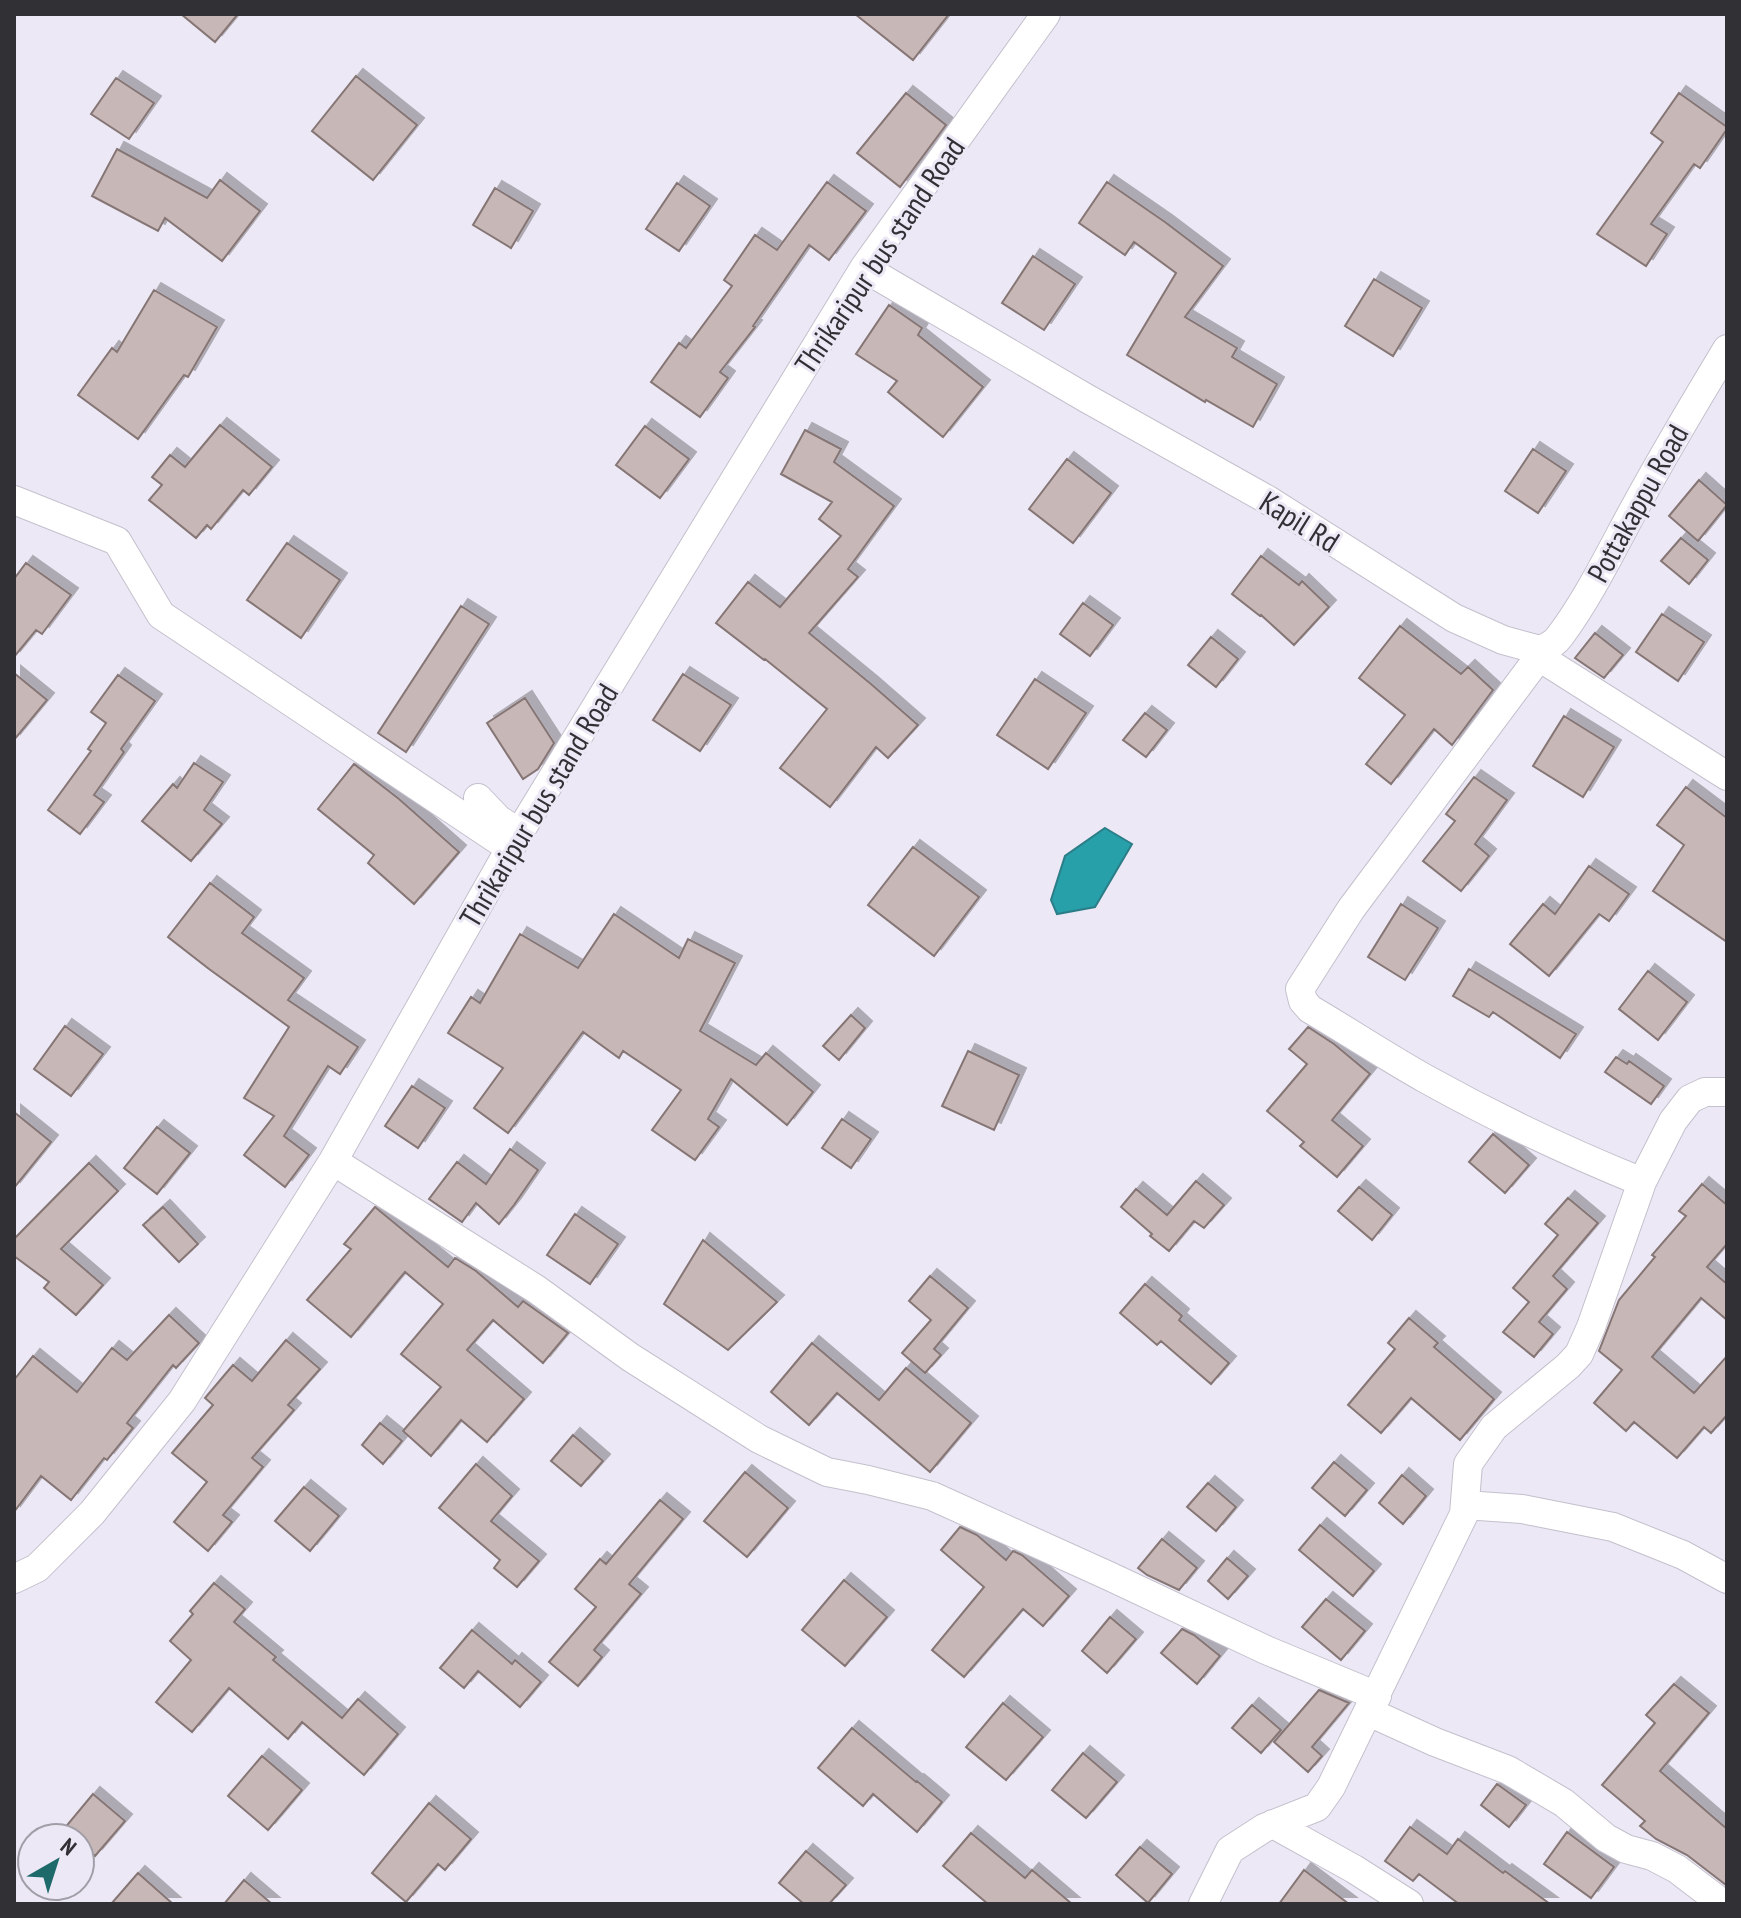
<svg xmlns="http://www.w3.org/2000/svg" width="1741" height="1918" font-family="'PT Sans Narrow',sans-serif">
<defs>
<filter id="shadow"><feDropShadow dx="7" dy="-7" stdDeviation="0" flood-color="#0004"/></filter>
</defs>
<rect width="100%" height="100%" fill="#ece8f5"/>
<!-- water -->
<path fill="#28a0aa" stroke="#2b7e87" stroke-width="2" d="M 1105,828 L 1132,844 L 1095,907 L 1057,914 L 1051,900 L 1065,856 Z"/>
<!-- building -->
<path fill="#c7b7b6" stroke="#857675" stroke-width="2" filter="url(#shadow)" d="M 181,14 L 238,14 L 215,42 Z
M 855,14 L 949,14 L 913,60 Z
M 356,76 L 417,125 L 373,180 L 312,131 Z
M 116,78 L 154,103 L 129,139 L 91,114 Z
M 906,93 L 946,125 L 900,187 L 857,153 Z
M 1679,93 L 1727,127 L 1727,129 L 1700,168 L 1694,164 L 1651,224 L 1667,234 L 1646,266 L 1597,234 L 1663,142 L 1651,133 Z
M 117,149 L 207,198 L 220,180 L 260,211 L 222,261 L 165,218 L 158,231 L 92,196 Z
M 827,182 L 866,211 L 829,260 L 809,245 L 753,326 L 755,327 L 720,372 L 728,378 L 700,417 L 651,382 L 679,343 L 686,348 L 732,286 L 724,280 L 755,235 L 777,250 Z
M 1107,182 L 1165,222 L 1223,266 L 1185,317 L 1237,348 L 1232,357 L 1277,384 L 1253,427 L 1206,400 L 1205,402 L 1127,355 L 1176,273 L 1134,242 L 1125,255 L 1079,223 Z
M 677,183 L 710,206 L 679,251 L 646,229 Z
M 495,188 L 533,211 L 511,248 L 473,225 Z
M 1033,256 L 1075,284 L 1044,330 L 1002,303 Z
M 1374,279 L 1422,308 L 1393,356 L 1345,326 Z
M 154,290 L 217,327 L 188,377 L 184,375 L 138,439 L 78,395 L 112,348 L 117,352 Z
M 889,305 L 922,328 L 918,335 L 983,387 L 943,437 L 888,392 L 897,381 L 856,354 Z
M 220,425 L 272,467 L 249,495 L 243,490 L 211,529 L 207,525 L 196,538 L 149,500 L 162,485 L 152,477 L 170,455 L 185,467 Z
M 645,426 L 689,459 L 660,498 L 616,465 Z
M 805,430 L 841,449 L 834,462 L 894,506 L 848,569 L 858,577 L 809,633 L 871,684 L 918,725 L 888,758 L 876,747 L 830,807 L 780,768 L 827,709 L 765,659 L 764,660 L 716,623 L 748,582 L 780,607 L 841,536 L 819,519 L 832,502 L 781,474 Z
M 1533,449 L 1566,471 L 1538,513 L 1505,491 Z
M 1067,459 L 1111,493 L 1073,543 L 1029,509 Z
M 1699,480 L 1727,505 L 1698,541 L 1669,516 Z
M 1681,538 L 1708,560 L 1689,584 L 1661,561 Z
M 287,543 L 340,580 L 301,638 L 247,600 Z
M 1261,556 L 1299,585 L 1302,581 L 1329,607 L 1294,645 L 1261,615 L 1260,616 L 1232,594 Z
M 26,563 L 71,595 L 42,634 L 36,630 L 14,657 L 14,579 Z
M 1083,603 L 1113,625 L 1090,656 L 1060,634 Z
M 461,606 L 489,624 L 406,752 L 378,733 Z
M 1662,614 L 1704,642 L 1678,681 L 1636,652 Z
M 1400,626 L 1461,674 L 1468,667 L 1493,690 L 1452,745 L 1434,729 L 1391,784 L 1366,764 L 1405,715 L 1359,678 Z
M 1595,633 L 1623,655 L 1604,678 L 1575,658 Z
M 1211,637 L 1238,659 L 1216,687 L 1188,665 Z
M 14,673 L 47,700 L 14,740 Z
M 683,674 L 731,705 L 700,751 L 653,720 Z
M 118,675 L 155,701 L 121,749 L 124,752 L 94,795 L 104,802 L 80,834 L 48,810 L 91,751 L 88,749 L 106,723 L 91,712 Z
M 1035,679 L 1086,713 L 1048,769 L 997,735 Z
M 525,698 L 554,743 L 538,769 L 523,779 L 487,723 Z
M 1145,713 L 1167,730 L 1146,757 L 1123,740 Z
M 1564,716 L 1614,747 L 1583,797 L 1533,766 Z
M 194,763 L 223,782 L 204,810 L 222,824 L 191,861 L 142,821 L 173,784 L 177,788 Z
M 354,764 L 399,799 L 459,852 L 414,904 L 368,863 L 374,855 L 318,809 Z
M 1474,777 L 1507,800 L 1475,844 L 1489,856 L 1461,891 L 1423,861 L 1455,821 L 1446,814 Z
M 1686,787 L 1727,818 L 1727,942 L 1653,891 L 1684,845 L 1657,825 Z
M 913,847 L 979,897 L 934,956 L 868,905 Z
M 1589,866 L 1629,894 L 1609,921 L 1599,914 L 1549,976 L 1510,944 L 1543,904 L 1555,914 Z
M 210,883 L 254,917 L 242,933 L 304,978 L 288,1000 L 358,1047 L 340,1074 L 328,1066 L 284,1136 L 309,1155 L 285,1187 L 244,1155 L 274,1116 L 244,1098 L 289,1027 L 209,969 L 168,937 Z
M 1401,904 L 1438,928 L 1405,980 L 1368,957 Z
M 614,914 L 679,958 L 688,939 L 735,963 L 700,1031 L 756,1065 L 766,1053 L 813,1092 L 787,1125 L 731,1079 L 708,1119 L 719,1127 L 695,1160 L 652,1130 L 681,1090 L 623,1051 L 619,1058 L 583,1032 L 508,1133 L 474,1108 L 503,1068 L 448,1033 L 471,997 L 480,1003 L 520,934 L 578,968 Z
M 1469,969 L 1576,1034 L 1560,1058 L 1493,1012 L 1489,1017 L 1453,996 Z
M 1648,971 L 1687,1002 L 1658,1040 L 1619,1009 Z
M 851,1015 L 865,1028 L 839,1060 L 823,1046 Z
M 65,1026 L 103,1054 L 71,1096 L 34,1069 Z
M 1308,1027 L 1334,1044 L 1370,1074 L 1332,1120 L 1363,1146 L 1337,1177 L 1300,1146 L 1304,1142 L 1267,1111 L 1307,1064 L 1289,1049 Z
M 968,1051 L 1019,1075 L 994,1130 L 942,1106 Z
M 1616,1057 L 1627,1064 L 1629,1061 L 1664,1086 L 1651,1104 L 1605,1072 Z
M 412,1086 L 445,1108 L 418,1148 L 385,1126 Z
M 14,1112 L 51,1142 L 14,1188 Z
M 842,1119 L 871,1139 L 851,1168 L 822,1148 Z
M 157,1127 L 190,1153 L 157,1194 L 124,1168 Z
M 1493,1134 L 1529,1165 L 1505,1193 L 1469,1162 Z
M 510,1149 L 538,1170 L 514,1205 L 499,1224 L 476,1203 L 462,1222 L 429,1199 L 457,1162 L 486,1184 Z
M 89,1163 L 118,1191 L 61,1249 L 103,1285 L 76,1315 L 44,1288 L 49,1282 L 14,1256 L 14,1239 Z
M 1196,1181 L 1224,1205 L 1204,1228 L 1194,1221 L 1169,1251 L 1150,1236 L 1152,1234 L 1121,1207 L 1136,1189 L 1167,1215 Z
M 1702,1184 L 1727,1205 L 1727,1244 L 1707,1267 L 1727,1284 L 1727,1320 L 1701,1298 L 1652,1357 L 1694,1393 L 1727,1356 L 1727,1415 L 1711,1433 L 1704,1427 L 1677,1458 L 1634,1422 L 1626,1431 L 1594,1403 L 1622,1370 L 1599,1351 L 1619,1300 L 1655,1257 L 1652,1255 L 1686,1216 L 1679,1211 Z
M 1359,1187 L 1392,1215 L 1372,1240 L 1338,1211 Z
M 1568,1198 L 1598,1223 L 1553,1276 L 1567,1289 L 1539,1322 L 1553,1334 L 1534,1357 L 1503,1332 L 1529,1302 L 1513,1288 L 1558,1235 L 1545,1224 Z
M 163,1207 L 198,1244 L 179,1262 L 143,1225 Z
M 375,1207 L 448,1267 L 455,1258 L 476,1271 L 518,1307 L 523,1301 L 568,1333 L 543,1363 L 493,1320 L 467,1350 L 524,1399 L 487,1442 L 461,1420 L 431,1456 L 403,1431 L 441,1387 L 401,1354 L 443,1304 L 405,1272 L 351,1337 L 307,1300 L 351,1249 L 344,1244 Z
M 575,1214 L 618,1244 L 590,1284 L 547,1255 Z
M 703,1240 L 777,1302 L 728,1350 L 664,1304 Z
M 930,1276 L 968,1308 L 934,1349 L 941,1355 L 925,1373 L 902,1353 L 931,1320 L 909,1301 Z
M 1145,1284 L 1182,1316 L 1179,1320 L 1229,1363 L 1211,1384 L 1161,1341 L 1157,1345 L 1120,1313 Z
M 169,1315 L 199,1343 L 176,1368 L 173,1365 L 127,1423 L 133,1428 L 107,1460 L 104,1458 L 71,1500 L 41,1476 L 14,1512 L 14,1380 L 33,1356 L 77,1392 L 112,1348 L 127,1360 Z
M 1409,1318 L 1438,1343 L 1434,1347 L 1494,1399 L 1460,1440 L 1411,1398 L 1381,1433 L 1348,1405 L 1395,1349 L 1388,1343 Z
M 286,1340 L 320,1369 L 288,1405 L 294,1410 L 252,1458 L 263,1467 L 223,1515 L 232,1522 L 208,1551 L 174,1522 L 207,1482 L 172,1453 L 213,1405 L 205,1398 L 233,1365 L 252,1381 Z
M 812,1343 L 879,1400 L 906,1368 L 971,1423 L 930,1472 L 837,1393 L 809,1425 L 771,1392 Z
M 380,1423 L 402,1441 L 383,1464 L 362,1445 Z
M 573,1435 L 603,1461 L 581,1486 L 551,1461 Z
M 1334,1462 L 1367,1490 L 1345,1516 L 1312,1488 Z
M 476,1464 L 512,1496 L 491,1521 L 539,1561 L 517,1587 L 494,1568 L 500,1560 L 439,1508 Z
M 745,1472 L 788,1508 L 747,1557 L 704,1521 Z
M 1402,1475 L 1426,1496 L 1403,1524 L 1379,1503 Z
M 1208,1483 L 1236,1507 L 1216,1531 L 1187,1507 Z
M 304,1487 L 339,1516 L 310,1551 L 275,1521 Z
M 660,1500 L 683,1519 L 629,1584 L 641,1594 L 594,1650 L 602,1657 L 578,1686 L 549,1662 L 596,1607 L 575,1589 L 600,1559 L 606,1564 Z
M 1320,1525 L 1374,1571 L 1353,1596 L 1299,1550 Z
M 960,1527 L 977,1535 L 1006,1560 L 1013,1551 L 1022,1555 L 1069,1596 L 1043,1626 L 1023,1609 L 964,1677 L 932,1650 L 984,1587 L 941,1550 Z
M 1162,1539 L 1197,1568 L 1179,1590 L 1147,1575 L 1138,1568 Z
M 1227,1558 L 1248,1576 L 1228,1599 L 1208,1581 Z
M 844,1580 L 887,1617 L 845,1666 L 802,1630 Z
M 214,1583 L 245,1609 L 234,1622 L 276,1657 L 273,1660 L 342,1718 L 358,1699 L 398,1734 L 364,1775 L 302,1722 L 288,1739 L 229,1688 L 192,1732 L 156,1702 L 191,1660 L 170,1641 L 193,1614 L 190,1611 Z
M 1326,1599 L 1365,1631 L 1341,1660 L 1302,1627 Z
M 1110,1617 L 1136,1639 L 1107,1673 L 1082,1651 Z
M 1182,1629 L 1194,1635 L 1220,1656 L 1197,1684 L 1161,1653 Z
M 472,1630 L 512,1664 L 515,1660 L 541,1682 L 520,1707 L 478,1671 L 464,1688 L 440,1668 Z
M 1674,1684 L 1709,1713 L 1660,1771 L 1727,1829 L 1726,1885 L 1687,1855 L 1656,1839 L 1640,1826 L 1645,1821 L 1602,1785 L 1655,1723 L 1646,1715 Z
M 1319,1690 L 1349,1703 L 1312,1747 L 1322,1756 L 1308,1772 L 1274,1742 Z
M 1003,1703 L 1043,1737 L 1006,1780 L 966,1747 Z
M 1252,1705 L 1281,1730 L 1261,1753 L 1232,1728 Z
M 852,1728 L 916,1782 L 917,1781 L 942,1802 L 917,1832 L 873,1794 L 863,1806 L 818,1768 Z
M 1083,1753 L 1117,1782 L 1086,1818 L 1052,1790 Z
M 262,1756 L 302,1790 L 268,1830 L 228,1796 Z
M 1497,1784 L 1526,1805 L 1509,1827 L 1481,1805 Z
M 93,1794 L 125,1821 L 95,1856 L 80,1844 L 80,1838 L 73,1838 L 63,1830 Z
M 429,1803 L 471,1839 L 445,1870 L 438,1864 L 406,1902 L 372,1873 Z
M 1410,1827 L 1447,1854 L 1458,1839 L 1503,1873 L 1505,1871 L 1550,1904 L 1459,1904 L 1419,1874 L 1413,1881 L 1385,1861 Z
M 1567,1832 L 1614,1867 L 1591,1898 L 1544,1864 Z
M 971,1833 L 1025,1878 L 1032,1870 L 1072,1904 L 988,1904 L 943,1866 Z
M 1140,1847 L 1172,1874 L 1148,1903 L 1116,1875 Z
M 806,1851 L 846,1885 L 829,1904 L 804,1904 L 779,1883 Z
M 1304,1870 L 1349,1904 L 1279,1904 Z
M 138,1873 L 173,1904 L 111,1904 Z
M 244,1880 L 272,1904 L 224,1904 Z"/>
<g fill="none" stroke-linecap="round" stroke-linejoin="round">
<!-- street casing -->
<g stroke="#c4c0cd" stroke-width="30">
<path id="street" d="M 864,268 L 1086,398 L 1268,500 L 1454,618 L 1503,640 L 1540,650 L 1539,657 L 1727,776
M 14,500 L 117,541 L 161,615 L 510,848
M 1540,650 C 1549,647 1555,643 1560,636 C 1589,597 1611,551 1634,509 C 1664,454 1695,402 1727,349
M 1539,657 L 1351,909 L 1300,989 L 1303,1001 L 1310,1009 C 1349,1032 1387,1057 1426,1079 C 1496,1118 1568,1152 1642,1182
M 478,798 L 498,819 L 519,833
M 333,1161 L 536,1289 L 630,1357 L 759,1439 L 827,1472 L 868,1480 L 932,1496 L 1109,1576 L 1266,1650 L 1377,1696
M 1465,1505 L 1522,1509 L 1613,1527 L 1683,1555 L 1727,1579
M 14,1579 L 37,1568 L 92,1513 L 182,1401 L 333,1161 L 519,833 L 864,268 L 1046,14
M 1369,1712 L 1435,1742 L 1508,1770 L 1564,1803 L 1606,1838 L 1626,1849 L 1652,1856 L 1677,1869 L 1723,1904
M 1273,1824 L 1354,1869 L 1409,1904
M 1203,1904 L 1230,1850 L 1264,1828 L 1317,1807 L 1331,1787 L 1464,1514 L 1468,1464 L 1494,1427 L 1568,1366 L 1579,1354 L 1591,1327 L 1642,1182 L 1673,1121 L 1690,1099 L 1705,1092 L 1727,1092"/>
</g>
<!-- street -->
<use href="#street" stroke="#fff" stroke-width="28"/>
</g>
<g text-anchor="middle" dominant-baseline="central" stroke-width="6" stroke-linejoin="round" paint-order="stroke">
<!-- street labels -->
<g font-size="30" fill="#313035" stroke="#ece8f5">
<text transform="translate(879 255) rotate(-56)">Thrikaripur bus stand Road</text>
<text transform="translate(1637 503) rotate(-61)">Pottakappu Road</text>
<text transform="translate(1300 521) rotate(32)">Kapil Rd</text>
<text transform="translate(538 805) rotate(-59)">Thrikaripur bus stand Road</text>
</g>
</g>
<!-- border -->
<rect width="1741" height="1918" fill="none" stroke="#313035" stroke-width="32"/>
<!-- north arrow -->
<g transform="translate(56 1862) rotate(39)"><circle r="38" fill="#ece8f5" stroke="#a19ea8" stroke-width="2"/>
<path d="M0-6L14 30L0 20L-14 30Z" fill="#1e6a6b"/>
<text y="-12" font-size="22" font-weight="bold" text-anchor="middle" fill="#313035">N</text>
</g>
</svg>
